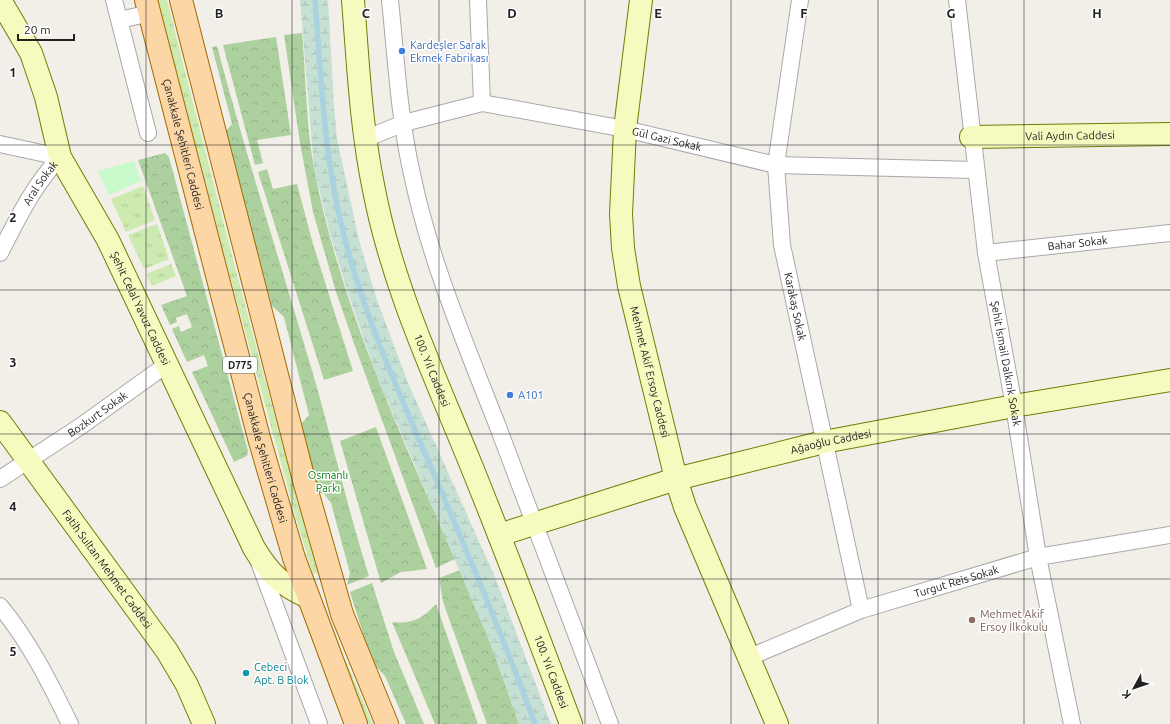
<svg xmlns="http://www.w3.org/2000/svg" width="1170" height="724" font-family="Ubuntu,sans-serif">
<defs>
<pattern id="grass-tufts" width="24" height="20" patternUnits="userSpaceOnUse"><rect width="24" height="20" fill="#cdebb0"/><path d="M3 7l-1-3M5 7V3M7 7l1-3M15 17l-1-3M17 17v-4M19 17l1-3" fill="none" stroke="#b0c997"/></pattern>
<pattern id="forest-crowns" width="20" height="18" patternUnits="userSpaceOnUse"><rect width="20" height="18" fill="#add19e"/><path d="M2 6a3 3 0 1 1 6 0M12 15a3 3 0 1 1 6 0" fill="none" stroke="#95b388"/></pattern>
<pattern id="wetland-marsh" width="20" height="14" patternUnits="userSpaceOnUse"><rect width="20" height="14" fill="#c6e0d4"/><path d="M1 5h8M5 5V1M11 12h8M15 12V8" fill="none" stroke="#aac0b6"/></pattern>
</defs>
<rect width="100%" height="100%" fill="#f2efe9"/>
<!-- grass -->
<path fill="url(#grass-tufts)" d="M 157,0 L 167,0 C 215,190 263,381 318,569 L 318,574 L 313,573 L 298,525 L 207,192 Z
M 143,186 L 155,220 L 126,232 L 111,199 Z
M 157,224 L 169,259 L 144,269 L 128,235 Z
M 171,264 L 176,276 L 152,286 L 146,274 Z
M 345,659 L 373,724 L 368,724 L 341,660 Z"/>
<!-- forest -->
<path fill="url(#forest-crowns)" d="M 302,33 C 306,77 306,125 314,168 C 340,305 400,433 455,559 L 436,568 L 356,349 L 336,292 L 313,212 L 300,143 L 284,35 Z
M 276,37 L 291,135 L 257,140 L 263,163 L 255,165 L 223,45 Z
M 217,46 C 247,159 283,271 316,384 C 334,448 349,513 369,576 L 347,585 L 350,573 L 331,503 L 324,494 L 318,492 L 301,428 L 301,424 L 309,415 L 284,317 L 272,306 L 225,132 L 232,124 L 212,47 Z
M 165,153 L 169,157 L 248,451 L 247,456 L 234,462 L 192,372 L 208,366 L 204,355 L 187,362 L 172,329 L 179,326 L 181,332 L 192,327 L 187,314 L 176,318 L 177,322 L 170,325 L 161,305 L 187,296 L 138,160 Z
M 267,169 L 273,189 L 297,184 L 313,244 L 353,371 L 324,380 L 258,172 Z
M 376,427 L 427,569 L 401,572 L 381,583 L 340,441 Z
M 460,570 L 493,650 L 519,724 L 487,724 L 443,602 L 439,578 Z
M 372,583 L 394,652 L 424,724 L 406,724 L 385,676 L 372,662 L 350,592 Z
M 436,604 L 478,724 L 435,724 L 392,622 C 413,624 422,619 436,604 Z"/>
<!-- wetland -->
<path fill="url(#wetland-marsh)" d="M 300,0 L 328,0 L 334,106 L 337,139 L 359,240 L 377,300 L 408,383 L 495,577 L 551,724 L 519,724 L 493,650 L 376,374 L 347,290 L 330,234 L 314,168 Z"/>
<!-- park -->
<path fill="#c8facc" d="M 134,161 L 141,181 L 109,195 L 98,171 Z"/>
<g fill="none" stroke-linecap="round" stroke-linejoin="round">
<!-- stream -->
<path stroke="#aad3df" stroke-width="5.5" d="M 315,0 C 321,78 324,156 343,232 C 363,312 397,389 430,465 C 467,551 503,636 535,724"/>
<!-- street casing -->
<g stroke="#a9a9a9" stroke-width="18">
<g id="street">
<path d="M 114,0 L 148,133"/>
<path d="M 390,0 C 396,58 399,117 412,174 C 430,261 466,345 498,427 C 536,526 573,625 610,724"/>
<path d="M 478,0 L 482,103"/>
<path id="s1" d="M 800,0 L 776,165 L 782,245 L 861,610"/>
<path id="s2" d="M 957,0 L 986,253 L 1014,406 L 1038,557 L 1072,724"/>
<path d="M 120,20 L 150,13"/>
<path id="s3" d="M 365,139 L 404,123 L 482,103 L 625,129 L 776,165 L 975,170"/>
<path d="M 0,144 L 60,157"/>
<path id="s4" d="M 0,253 C 19,216 32,188 60,157"/>
<path id="s5" d="M 986,253 L 1170,233"/>
<path id="s6" d="M 0,479 L 81,426 L 166,365"/>
<path d="M 259,562 L 319,724"/>
<path d="M 0,606 C 29,641 50,683 70,724"/>
<path id="s7" d="M 750,657 L 861,610 L 1038,557 L 1170,535"/>
</g>
</g>
<!-- secondary casing -->
<g stroke="#707d05" stroke-width="24">
<g id="secondary">
<path id="s8" d="M 0,0 L 31,53 L 46,97 L 60,157 L 108,240 L 254,548 C 269,573 281,585 308,597"/>
<path id="s9" d="M 353,0 C 358,63 361,128 374,190 C 392,284 433,372 469,460 C 505,548 538,636 571,724"/>
<path id="s10" d="M 641,0 L 625,129 L 621,214 L 623,248 L 629,286 L 676,479 L 685,507 L 777,724"/>
<path id="s11" d="M 971,137 L 1170,134"/>
<path id="s12" d="M 0,422 L 167,651 L 187,685 L 204,724"/>
<path id="s13" d="M 499,535 L 676,479 L 824,442 L 1014,406 L 1170,380"/>
</g>
</g>
<!-- primary casing -->
<g stroke="#a06b00" stroke-width="24">
<g id="primary">
<path id="s14" d="M 146,0 L 259,438 L 294,558 L 356,724"/>
<path d="M 181,0 L 305,484 L 342,614 L 387,724"/>
</g>
</g>
<!-- street -->
<use href="#street" stroke="#fff" stroke-width="16"/>
<!-- secondary -->
<use href="#secondary" stroke="#f7fabf" stroke-width="22"/>
<!-- primary -->
<use href="#primary" stroke="#fcd6a4" stroke-width="22"/>
</g>
<!-- grid -->
<path fill="none" stroke="#222" stroke-width="1" stroke-opacity="0.55" d="M 146,0 L 146,724M 292,0 L 292,724M 439,0 L 439,724M 585,0 L 585,724M 731,0 L 731,724M 878,0 L 878,724M 1024,0 L 1024,724M 0,145 L 1170,145M 0,290 L 1170,290M 0,434 L 1170,434M 0,579 L 1170,579"/>
<!-- markers -->
<g fill="#3f7fe0" stroke="#fff" stroke-width="1.5">
<circle cx="402" cy="51" r="4"/>
<circle cx="510" cy="395" r="4"/>
</g>
<circle fill="#8d6e63" stroke="#fff" stroke-width="1.5" cx="972" cy="620" r="4"/>
<circle fill="#0f9aa8" stroke="#fff" stroke-width="1.5" cx="246" cy="673" r="4"/>
<g text-anchor="middle" dominant-baseline="central" stroke-width="3" stroke-linejoin="round" paint-order="stroke">
<!-- shield labels -->
<rect fill="#fff" stroke="#646464" stroke-width="1" x="223" y="357" width="34" height="16" rx="3"/>
<g font-size="10" font-weight="bold" fill="#222">
<text x="240" y="365">D775</text>
</g>
<!-- shop labels -->
<g font-size="11" fill="#366cbe" stroke="#fff" text-anchor="start">
<text x="410" y="45">Kardeşler Sarak<tspan x="410" dy="13">Ekmek Fabrikası</tspan></text>
<text x="518" y="395">A101</text>
</g>
<!-- street labels -->
<g font-size="11" fill="#222" stroke="#fff">
<text stroke="none"><textPath href="#s11" startOffset="99">Vali Aydın Caddesi</textPath></text>
<text stroke="none"><textPath href="#s3" startOffset="311">Gül Gazi Sokak</textPath></text>
<text stroke="none"><textPath href="#s14" startOffset="149">Çanakkale Şehitleri Caddesi</textPath></text>
<text stroke="none"><textPath href="#s4" startOffset="81">Aral Sokak</textPath></text>
<text stroke="none"><textPath href="#s5" startOffset="92">Bahar Sokak</textPath></text>
<text stroke="none"><textPath href="#s1" startOffset="310">Karakaş Sokak</textPath></text>
<text stroke="none"><textPath href="#s8" startOffset="341">Şehit Celal Yavuz Caddesi</textPath></text>
<text stroke="none"><textPath href="#s2" startOffset="367">Şehit İsmail Dalkırık Sokak</textPath></text>
<text stroke="none"><textPath href="#s9" startOffset="381">100. Yıl Caddesi</textPath></text>
<text stroke="none"><textPath href="#s10" startOffset="376">Mehmet Akif Ersoy Caddesi</textPath></text>
<text stroke="none"><textPath href="#s6" startOffset="117">Bozkurt Sokak</textPath></text>
<text stroke="none"><textPath href="#s13" startOffset="345">Ağaoğlu Caddesi</textPath></text>
<text stroke="none"><textPath href="#s14" startOffset="473">Çanakkale Şehitleri Caddesi</textPath></text>
<text stroke="none"><textPath href="#s12" startOffset="182">Fatih Sultan Mehmet Caddesi</textPath></text>
<text stroke="none"><textPath href="#s7" startOffset="220">Turgut Reis Sokak</textPath></text>
<text stroke="none"><textPath href="#s9" startOffset="705">100. Yıl Caddesi</textPath></text>
</g>
<!-- park labels -->
<g font-size="11" fill="#0c8416" stroke="#fff">
<text x="328" y="475">Osmanlı<tspan x="328" dy="13">Parkı</tspan></text>
</g>
<!-- education labels -->
<g font-size="11" fill="#785e54" stroke="#fff" text-anchor="start">
<text x="980" y="614">Mehmet Akif<tspan x="980" dy="13">Ersoy İlkokulu</tspan></text>
</g>
<!-- culture labels -->
<g font-size="11" fill="#0d838f" stroke="#fff" text-anchor="start">
<text x="254" y="667">Cebeci<tspan x="254" dy="13">Apt. B Blok</tspan></text>
</g>
</g>
<g font-size="13" text-anchor="middle" font-weight="bold" fill="#222" stroke="#fff" stroke-width="3" stroke-linejoin="round" paint-order="stroke">
<text x="219" y="18">B</text>
<text x="366" y="18">C</text>
<text x="512" y="18">D</text>
<text x="658" y="18">E</text>
<text x="804" y="18">F</text>
<text x="951" y="18">G</text>
<text x="1097" y="18">H</text>
<text x="13" y="77">1</text>
<text x="13" y="222">2</text>
<text x="13" y="367">3</text>
<text x="13" y="511">4</text>
<text x="13" y="656">5</text>
</g>
<!-- north arrow -->
<g transform="translate(1134 688) rotate(230)" stroke="#ffffff" stroke-width="3" paint-order="stroke">
<path d="M0-3L7 15L0 10L-7 15Z" fill="#222222"/>
<text y="-6" font-size="11" font-weight="bold" text-anchor="middle" fill="#222222">K</text>
</g>
<!-- scale -->
<path d="M18 34v6h56v-6" fill="none" stroke="#222222" stroke-width="2"/>
<text x="24" y="34" font-size="12" fill="#222222" stroke="#ffffff" stroke-width="3" paint-order="stroke">20 m</text>
</svg>
